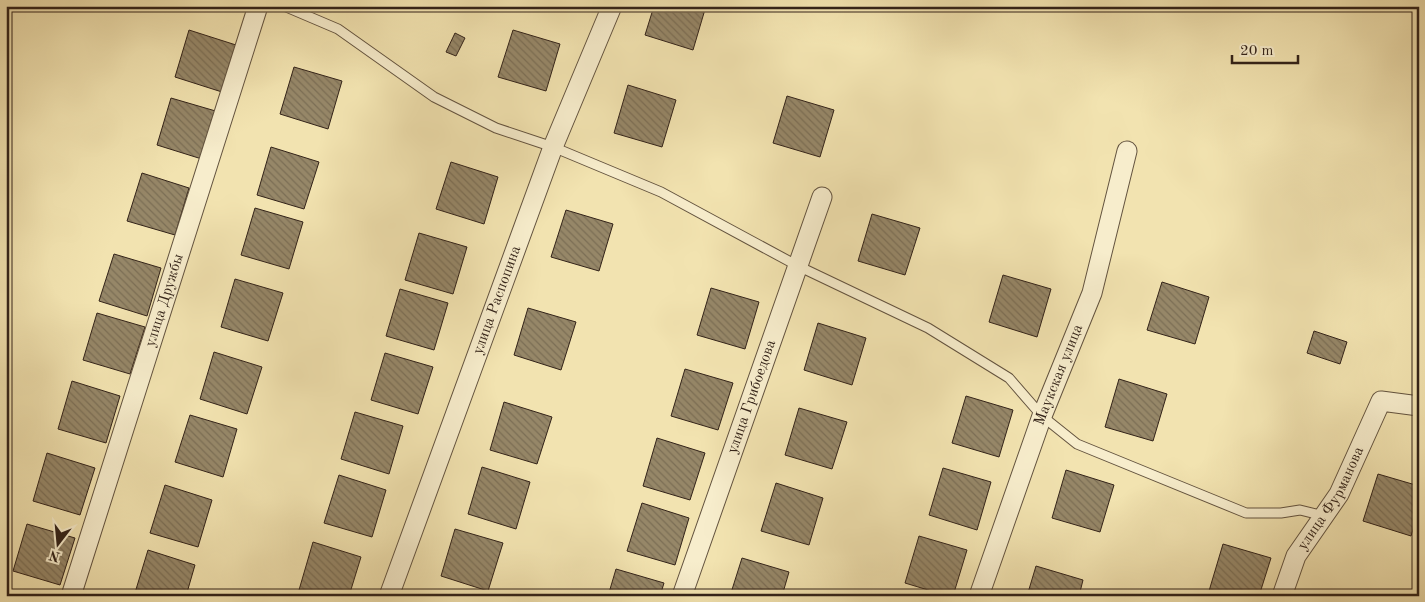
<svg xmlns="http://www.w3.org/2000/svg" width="1425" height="602" font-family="'Old Standard TT',serif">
<defs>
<pattern id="building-back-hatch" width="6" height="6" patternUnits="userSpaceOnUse" patternTransform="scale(1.25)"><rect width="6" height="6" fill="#968768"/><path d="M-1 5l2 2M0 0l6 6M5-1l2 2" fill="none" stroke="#7b6e55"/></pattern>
</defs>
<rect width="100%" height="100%" fill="#f2e3b0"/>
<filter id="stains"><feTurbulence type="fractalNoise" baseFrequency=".004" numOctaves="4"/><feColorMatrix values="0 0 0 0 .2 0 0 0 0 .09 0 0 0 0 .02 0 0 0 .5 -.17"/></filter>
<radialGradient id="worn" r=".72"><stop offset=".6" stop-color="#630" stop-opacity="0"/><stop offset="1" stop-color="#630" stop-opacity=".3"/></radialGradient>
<!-- building -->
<path fill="url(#building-back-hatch)" stroke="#332319" d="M 654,6 L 706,6 L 693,50 L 645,35 Z
M 189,30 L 236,45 L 222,92 L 175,77 Z
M 513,30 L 560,44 L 546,91 L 498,77 Z
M 455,33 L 465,38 L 456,56 L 446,52 Z
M 294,67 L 342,81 L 328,129 L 280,114 Z
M 628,85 L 676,100 L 662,147 L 614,133 Z
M 787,96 L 834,110 L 820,157 L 773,143 Z
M 171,98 L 219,112 L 205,160 L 157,145 Z
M 271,147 L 319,162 L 304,209 L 257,195 Z
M 451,162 L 498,177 L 484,224 L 436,209 Z
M 142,173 L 189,188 L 175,235 L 127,221 Z
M 255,208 L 303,222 L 289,269 L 241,255 Z
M 566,210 L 613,224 L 599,271 L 551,257 Z
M 872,214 L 920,228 L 905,275 L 858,261 Z
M 419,233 L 467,247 L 453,294 L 405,280 Z
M 114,254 L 161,268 L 147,316 L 99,301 Z
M 1003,275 L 1051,289 L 1037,337 L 989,322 Z
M 235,279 L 283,293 L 268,341 L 221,327 Z
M 1162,282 L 1209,297 L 1195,344 L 1147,330 Z
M 711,288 L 759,302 L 745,349 L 697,335 Z
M 400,289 L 448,303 L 434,350 L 386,336 Z
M 528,308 L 576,322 L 561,370 L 514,355 Z
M 97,313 L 145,327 L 130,374 L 83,360 Z
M 818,323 L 866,338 L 852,385 L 804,370 Z
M 1314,331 L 1347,342 L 1340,364 L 1307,353 Z
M 214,352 L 262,367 L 247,414 L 200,399 Z
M 385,353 L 433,367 L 418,414 L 371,400 Z
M 685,369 L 733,383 L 718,430 L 671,416 Z
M 1119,379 L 1167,394 L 1153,441 L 1105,427 Z
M 72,381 L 120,396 L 106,443 L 58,429 Z
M 966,396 L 1013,410 L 999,457 L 952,443 Z
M 504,402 L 552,417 L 537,464 L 490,450 Z
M 799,408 L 847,422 L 832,469 L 785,455 Z
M 355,412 L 403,426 L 389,474 L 341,459 Z
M 190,415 L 237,429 L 223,477 L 175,462 Z
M 657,438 L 705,453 L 690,500 L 643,486 Z
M 47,453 L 95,468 L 80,515 L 33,501 Z
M 482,467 L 530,482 L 516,529 L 468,514 Z
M 943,468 L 991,482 L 977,530 L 929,515 Z
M 1066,470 L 1114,485 L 1100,532 L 1052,518 Z
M 1378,474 L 1419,486 L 1419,510 L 1411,536 L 1363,521 Z
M 339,475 L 386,490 L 372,537 L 324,523 Z
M 776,483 L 823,498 L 809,545 L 761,531 Z
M 165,485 L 212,500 L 198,547 L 150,533 Z
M 642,503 L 689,518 L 675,565 L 627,551 Z
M 27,524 L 75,538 L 60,585 L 13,571 Z
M 455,529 L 503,543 L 488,591 L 441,576 Z
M 919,536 L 967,550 L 953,596 L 948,596 L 905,583 Z
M 313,542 L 361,557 L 349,596 L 319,596 L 299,590 Z
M 1223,544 L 1271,558 L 1259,596 L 1224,596 L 1209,591 Z
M 148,550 L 195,565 L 186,596 L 134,596 Z
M 742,558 L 789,572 L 782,596 L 730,596 Z
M 1036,566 L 1083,580 L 1079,596 L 1027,596 Z
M 616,569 L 664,583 L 660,596 L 608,596 Z"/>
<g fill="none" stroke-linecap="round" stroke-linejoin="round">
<!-- service casing -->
<g stroke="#63533f" stroke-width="11">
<path id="service" d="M 284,6 L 338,29 L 434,97 L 496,128 L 553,147 L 661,192 L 798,266 L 928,328 L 1009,378 L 1042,416 L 1077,444 L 1246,513 L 1281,513 L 1300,510 L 1324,516"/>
</g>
<!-- minor casing -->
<g stroke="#63533f" stroke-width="21">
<g id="minor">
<path id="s1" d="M 71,596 L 258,6"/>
<path id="s2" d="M 389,596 L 553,147 L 612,6"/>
<path id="s3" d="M 682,596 L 822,197"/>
<path id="s4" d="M 979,596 L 1042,416 L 1092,293 L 1127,151"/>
<path id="s5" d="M 1282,596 L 1296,556 L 1339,494 L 1381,401 L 1419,406"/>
</g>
</g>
<!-- service -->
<use href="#service" stroke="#f7edcc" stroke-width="9"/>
<!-- minor -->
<use href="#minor" stroke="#f7edcc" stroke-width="19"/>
</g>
<g text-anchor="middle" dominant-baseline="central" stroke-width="4" stroke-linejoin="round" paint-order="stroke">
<!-- street labels -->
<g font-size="15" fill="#332319" stroke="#f7edcc">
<text stroke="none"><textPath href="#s2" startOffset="315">улица Распопина</textPath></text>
<text stroke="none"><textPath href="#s1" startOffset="310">улица Дружбы</textPath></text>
<text stroke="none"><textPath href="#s4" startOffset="235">Маукская улица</textPath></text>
<text stroke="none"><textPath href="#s3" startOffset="211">улица Грибоедова</textPath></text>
<text stroke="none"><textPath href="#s5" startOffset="110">улица Фурманова</textPath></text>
</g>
</g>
<!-- margin -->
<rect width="1425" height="602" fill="none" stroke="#f2e3b0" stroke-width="25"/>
<rect x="8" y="8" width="1410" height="587" fill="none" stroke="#332319" stroke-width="2.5"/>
<rect x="12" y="12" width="1400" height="577" fill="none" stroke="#332319"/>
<!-- north arrow -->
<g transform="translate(58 544) rotate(196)" stroke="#f7edcc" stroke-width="4" paint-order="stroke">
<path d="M0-4L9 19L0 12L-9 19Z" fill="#332319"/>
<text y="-8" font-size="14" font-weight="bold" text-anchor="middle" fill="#332319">N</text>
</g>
<!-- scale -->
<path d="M1232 55v8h66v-8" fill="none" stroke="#332319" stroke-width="2.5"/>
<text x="1240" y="55" font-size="15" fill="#332319" stroke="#f7edcc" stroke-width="4" paint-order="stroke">20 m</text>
<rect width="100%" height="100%" filter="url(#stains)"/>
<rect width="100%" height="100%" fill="url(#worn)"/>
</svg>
